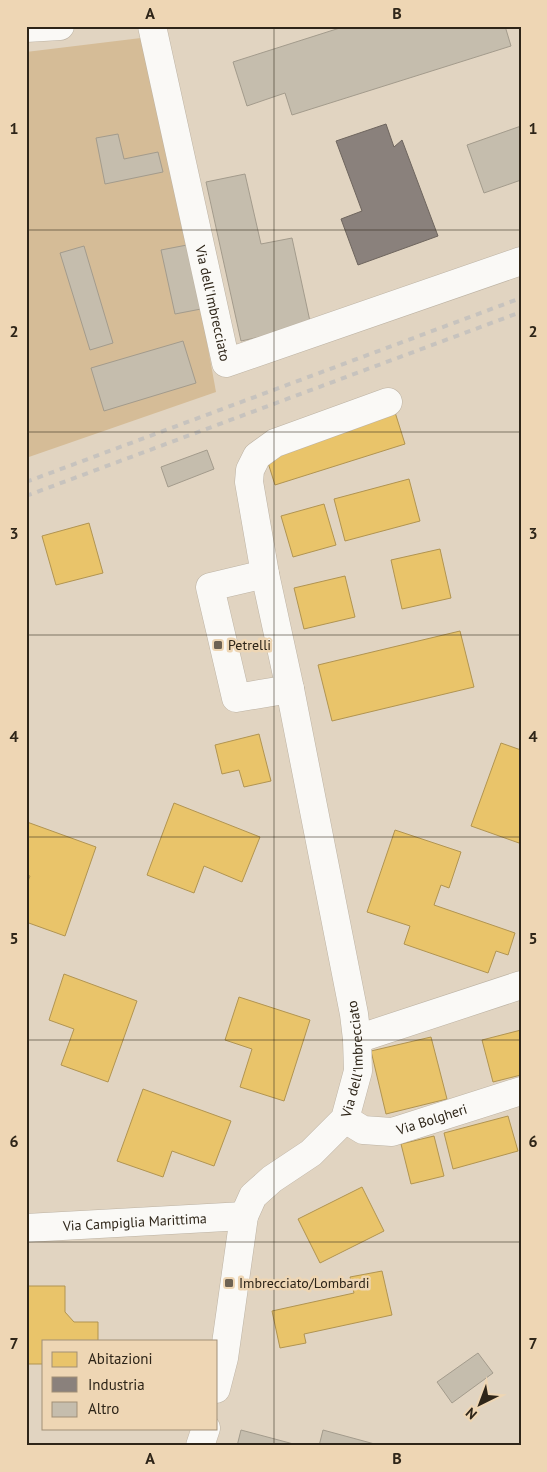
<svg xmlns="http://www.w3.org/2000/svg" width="547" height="1472" font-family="'PT Sans',sans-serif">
<rect width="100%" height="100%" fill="#e1d4c1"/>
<!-- green -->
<path fill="#d5bc97" d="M 141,38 L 180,194 L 216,392 L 26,458 L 26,52 Z"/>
<!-- homes -->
<path fill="#e9c46a" stroke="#b19451" d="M 394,409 L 405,444 L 275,485 L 264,450 Z
M 409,479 L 420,521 L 345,541 L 334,499 Z
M 324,504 L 336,545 L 293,557 L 281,516 Z
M 89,523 L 103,573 L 56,585 L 42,536 Z
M 440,549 L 451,598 L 402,609 L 391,560 Z
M 345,576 L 355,617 L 304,629 L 294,588 Z
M 460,631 L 474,687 L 332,721 L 318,665 Z
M 259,734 L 271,781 L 244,787 L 239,770 L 222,774 L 215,745 Z
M 501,743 L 521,750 L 521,838 L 519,843 L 471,826 Z
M 174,803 L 260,837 L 242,882 L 204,866 L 194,893 L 147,875 Z
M 27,822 L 96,847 L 65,936 L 26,922 L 26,886 L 30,876 L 26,874 Z
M 395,830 L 461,852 L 449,888 L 441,885 L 434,905 L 515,933 L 508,955 L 496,951 L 488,973 L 404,944 L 410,926 L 367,912 Z
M 64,974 L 137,1001 L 108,1082 L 61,1065 L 74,1029 L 49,1020 Z
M 239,997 L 310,1020 L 284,1101 L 240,1087 L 252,1049 L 225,1040 Z
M 521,1030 L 521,1075 L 493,1082 L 482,1040 Z
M 431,1037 L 447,1099 L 386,1114 L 371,1051 Z
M 143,1089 L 231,1121 L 214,1166 L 172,1151 L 163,1177 L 117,1161 Z
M 508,1116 L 518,1151 L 453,1169 L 444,1133 Z
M 434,1136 L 444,1176 L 411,1184 L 401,1144 Z
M 362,1187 L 384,1231 L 320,1263 L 298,1219 Z
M 382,1271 L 392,1315 L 304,1334 L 306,1343 L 280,1348 L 272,1311 L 354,1293 L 350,1277 Z
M 26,1286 L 65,1286 L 65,1312 L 74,1322 L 98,1322 L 98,1341 L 44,1341 L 44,1364 L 26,1364 Z"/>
<!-- industry -->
<path fill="#8a817c" stroke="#6e655e" d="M 386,124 L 394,147 L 402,140 L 438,236 L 358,265 L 341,219 L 362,211 L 336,141 Z"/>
<!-- building -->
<path fill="#c5bdad" stroke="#a39b8c" d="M 346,26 L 505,26 L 511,46 L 292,115 L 285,93 L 247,106 L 233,62 Z
M 521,126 L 521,180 L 484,193 L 467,145 Z
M 118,134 L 124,159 L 158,152 L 163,172 L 105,184 L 96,138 Z
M 245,174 L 261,244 L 292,238 L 311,326 L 241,341 L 206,182 Z
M 187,245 L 201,309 L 175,314 L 161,250 Z
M 84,246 L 113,343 L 90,350 L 60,253 Z
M 183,341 L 196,383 L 104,411 L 91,368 Z
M 207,450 L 214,469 L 168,487 L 161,467 Z
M 478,1353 L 493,1373 L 452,1403 L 437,1382 Z
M 241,1430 L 301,1446 L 237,1446 Z
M 323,1430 L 382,1446 L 319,1446 Z"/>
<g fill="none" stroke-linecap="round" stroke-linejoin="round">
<!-- minor casing -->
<g stroke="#bcb2a3" stroke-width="29">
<g id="minor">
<path id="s1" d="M 152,26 L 226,363 L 521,261"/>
<path d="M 265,574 L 210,587 L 236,698 L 290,689"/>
<path d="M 357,1039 L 521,985"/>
<path id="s2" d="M 345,1119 L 363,1130 L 392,1132 L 521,1091"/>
<path id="s3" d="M 26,1228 L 244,1216"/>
<path id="s4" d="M 216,1389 L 224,1358 L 244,1216 L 253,1196 L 272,1179 L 311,1153 L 345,1119 L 358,1071 L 357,1039 L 354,1014 L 290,689 L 265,574 L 249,482 L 250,470 L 257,456 L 275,443 L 388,402"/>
<path d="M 200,1446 L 206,1428"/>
</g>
</g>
<!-- highway casing -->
<g stroke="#bcb2a3" stroke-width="29">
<path id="highway" d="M 26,28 L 60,26"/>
</g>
<!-- minor -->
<use href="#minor" stroke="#faf9f6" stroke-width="28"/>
<!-- highway -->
<use href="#highway" stroke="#faf9f6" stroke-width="28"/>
<!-- rail -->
<path stroke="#c7c3be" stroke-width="4" stroke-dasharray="6 6" stroke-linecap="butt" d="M 26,482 L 521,298
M 26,496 L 521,312"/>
</g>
<!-- grid -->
<path fill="none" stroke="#2e2518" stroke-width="1" stroke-opacity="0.55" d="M 274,26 L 274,1446M 26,230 L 521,230M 26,432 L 521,432M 26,635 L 521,635M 26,837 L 521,837M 26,1040 L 521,1040M 26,1242 L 521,1242"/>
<!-- markers -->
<g fill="#6d6253" stroke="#eed6b4" stroke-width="2">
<rect x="213" y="640" width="10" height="10" rx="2.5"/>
<rect x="224" y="1278" width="10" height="10" rx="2.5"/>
</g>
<g text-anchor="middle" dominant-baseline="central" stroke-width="5" stroke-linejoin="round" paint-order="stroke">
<!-- street labels -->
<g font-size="14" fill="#2e2518" stroke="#eed6b4">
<text stroke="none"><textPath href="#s1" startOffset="284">Via dell'Imbrecciato</textPath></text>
<text stroke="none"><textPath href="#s4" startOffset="379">Via dell'Imbrecciato</textPath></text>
<text stroke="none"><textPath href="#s2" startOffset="92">Via Bolgheri</textPath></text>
<text stroke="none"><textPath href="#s3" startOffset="109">Via Campiglia Marittima</textPath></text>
</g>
<!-- poi labels -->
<g font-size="14" fill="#2e2518" stroke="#eed6b4" text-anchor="start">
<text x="228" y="645">Petrelli</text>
<text x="239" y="1283">Imbrecciato/Lombardi</text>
</g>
</g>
<!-- border -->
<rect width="547" height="1472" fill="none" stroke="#eed6b4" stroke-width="55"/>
<!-- legend -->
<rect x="42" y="1340" width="175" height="90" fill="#eed6b4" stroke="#a18f76"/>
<rect x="52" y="1352" width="25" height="15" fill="#e9c46a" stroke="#a18f76"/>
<text x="88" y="1364" font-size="15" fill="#2e2518">Abitazioni</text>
<rect x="52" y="1377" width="25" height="15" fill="#8a817c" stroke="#a18f76"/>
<text x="88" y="1390" font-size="15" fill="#2e2518">Industria</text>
<rect x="52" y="1402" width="25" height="15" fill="#c5bdad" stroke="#a18f76"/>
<text x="88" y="1414" font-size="15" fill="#2e2518">Altro</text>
<!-- north arrow -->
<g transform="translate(480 1404) rotate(222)" stroke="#eed6b4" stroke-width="4" paint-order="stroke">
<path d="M0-4L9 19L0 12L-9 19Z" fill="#2e2518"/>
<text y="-8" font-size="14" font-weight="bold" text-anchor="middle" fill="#2e2518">N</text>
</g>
<rect x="28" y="28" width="492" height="1416" fill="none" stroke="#2e2518" stroke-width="2"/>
<g font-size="16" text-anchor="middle" font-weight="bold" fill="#2e2518">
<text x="150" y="19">A</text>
<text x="397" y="19">B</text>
<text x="14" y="134">1</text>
<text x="533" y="134">1</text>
<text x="14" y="337">2</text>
<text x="533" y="337">2</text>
<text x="14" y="539">3</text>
<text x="533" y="539">3</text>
<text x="14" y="742">4</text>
<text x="533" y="742">4</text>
<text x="14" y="944">5</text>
<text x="533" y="944">5</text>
<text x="14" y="1147">6</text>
<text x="533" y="1147">6</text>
<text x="14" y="1349">7</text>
<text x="533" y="1349">7</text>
<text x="150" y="1464">A</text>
<text x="397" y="1464">B</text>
</g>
</svg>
